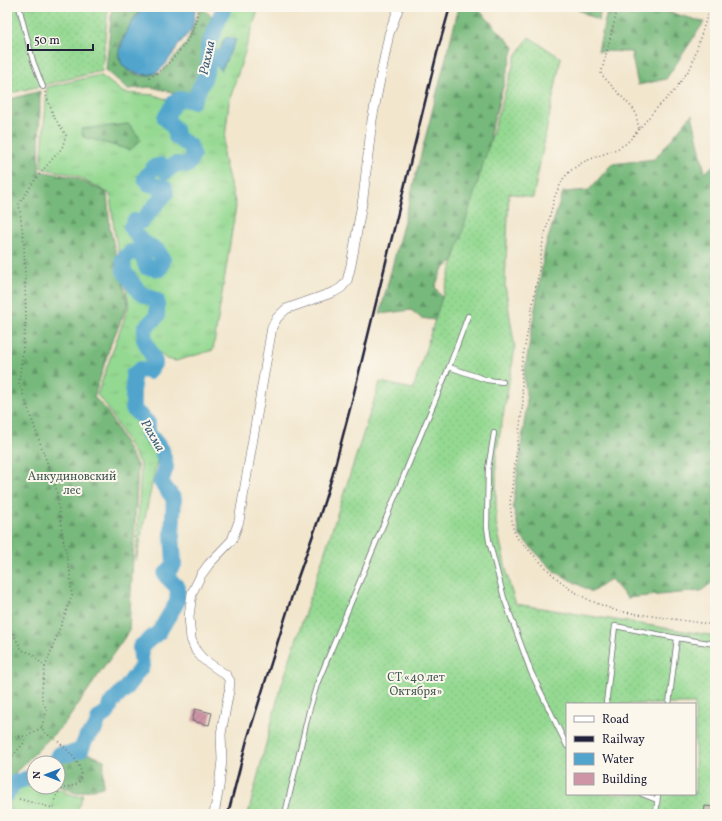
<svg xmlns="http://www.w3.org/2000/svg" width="722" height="821" font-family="Vollkorn,serif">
<defs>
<pattern id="grass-tufts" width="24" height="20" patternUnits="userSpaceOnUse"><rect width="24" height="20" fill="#94d992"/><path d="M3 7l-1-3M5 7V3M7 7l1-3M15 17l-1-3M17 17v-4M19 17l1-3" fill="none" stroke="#7fba7f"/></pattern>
<pattern id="forest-firs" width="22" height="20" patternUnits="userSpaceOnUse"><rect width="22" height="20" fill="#77b97c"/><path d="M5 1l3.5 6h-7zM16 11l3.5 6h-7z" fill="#619667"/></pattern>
<pattern id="garden-dots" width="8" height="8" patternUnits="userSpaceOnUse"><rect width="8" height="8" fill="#94d992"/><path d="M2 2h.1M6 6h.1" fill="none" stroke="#7fba7f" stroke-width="1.8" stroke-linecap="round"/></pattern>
<pattern id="building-hatch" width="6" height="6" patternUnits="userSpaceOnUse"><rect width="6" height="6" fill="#ce95a6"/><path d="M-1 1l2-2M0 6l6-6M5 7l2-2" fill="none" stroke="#a77988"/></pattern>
</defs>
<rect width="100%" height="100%" fill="#fbf7ec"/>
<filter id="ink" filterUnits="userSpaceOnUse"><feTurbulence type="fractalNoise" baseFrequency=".025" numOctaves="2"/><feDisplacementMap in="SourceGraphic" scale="8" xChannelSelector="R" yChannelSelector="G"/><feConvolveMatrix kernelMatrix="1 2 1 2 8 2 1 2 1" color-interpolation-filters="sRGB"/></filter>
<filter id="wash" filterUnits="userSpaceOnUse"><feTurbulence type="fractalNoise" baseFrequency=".012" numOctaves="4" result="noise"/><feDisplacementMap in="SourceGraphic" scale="16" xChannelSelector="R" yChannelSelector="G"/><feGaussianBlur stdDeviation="0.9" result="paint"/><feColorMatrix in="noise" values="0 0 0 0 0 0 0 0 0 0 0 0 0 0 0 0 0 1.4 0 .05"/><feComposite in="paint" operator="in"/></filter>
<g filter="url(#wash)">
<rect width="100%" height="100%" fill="#f2e6cd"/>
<!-- grass -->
<path fill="url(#grass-tufts)" stroke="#5b7e66" d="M 229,7 L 259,7 L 229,102 L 223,156 L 236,206 L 213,350 L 176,361 L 166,359 L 149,343 L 149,330 L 162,316 L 161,298 L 139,288 L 128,267 L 133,258 L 139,260 L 144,271 L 163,272 C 169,245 161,252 144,238 C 141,235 140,230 138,226 L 143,225 L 169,195 L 167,185 L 151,178 L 161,170 L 167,176 L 176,169 L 189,168 L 195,159 L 196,149 L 179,134 L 178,127 L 169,117 L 180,103 L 195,104 L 211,65 L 213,46 Z
M 100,75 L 124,93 L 154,95 L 171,101 L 162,119 L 171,131 L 175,140 L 188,152 L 184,161 L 174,161 L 169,166 L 162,160 L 153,163 L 141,177 L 144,185 L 161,193 L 141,217 L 134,217 L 128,225 L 135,239 L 153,253 L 155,260 L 150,262 L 143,249 L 128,248 L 119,255 L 114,230 L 110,194 L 75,175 L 41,168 L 47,87 Z
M 124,277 L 140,298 L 153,305 L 153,315 L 142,328 L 141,342 L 150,360 L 148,369 L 140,367 L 130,372 L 130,411 L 145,425 L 145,436 L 159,451 L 136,561 L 141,466 L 106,405 L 97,395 L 129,305 Z
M 27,782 L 34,782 L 34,787 L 54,787 L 75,796 L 83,795 L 76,814 L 9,814 L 10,794 Z"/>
<!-- forest -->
<path fill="url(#forest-firs)" stroke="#4c6e5c" d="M 112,7 L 142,7 L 133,20 L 121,41 L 118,55 L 123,66 L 131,73 L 142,76 L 161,73 L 186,44 L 201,8 L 212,16 L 201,76 L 190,95 L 176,93 L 151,87 L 128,89 L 106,70 Z
M 459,7 L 476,7 L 514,47 L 490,134 L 493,168 L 470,246 L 442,270 L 435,287 L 451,312 L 448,322 L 421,318 L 411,310 L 380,314 Z
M 574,7 L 601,7 L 599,21 L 575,8 Z
M 612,7 L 626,7 L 635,9 L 672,13 L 704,22 L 666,79 L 638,85 L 631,52 L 598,51 L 607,11 Z
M 40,91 L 39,171 L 74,177 L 107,193 L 110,229 L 128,304 L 110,346 L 94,397 L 106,409 L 138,467 L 129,631 L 66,722 L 12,776 L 7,779 L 7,100 Z
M 692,114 L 705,173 L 715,164 L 715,580 L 701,591 L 627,598 L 611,579 L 592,592 L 554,571 L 520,536 L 513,506 L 527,402 L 524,376 L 545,248 L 563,192 L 589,190 L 612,164 L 655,159 Z
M 129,124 L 141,140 L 130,150 L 83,137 L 81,129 Z
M 86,753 L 104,760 L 103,787 L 75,793 L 58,785 L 58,765 L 65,758 Z"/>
<!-- garden -->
<path fill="url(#garden-dots)" stroke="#5b7e66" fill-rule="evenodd" d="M 7,7 L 108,7 L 102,71 L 7,94 Z
M 529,37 L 561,58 L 533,198 L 509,193 L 505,285 L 515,349 L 496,455 L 496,523 L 510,587 L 516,604 L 715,636 L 715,814 L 248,814 L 279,693 L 380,382 L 413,389 L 453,263 L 516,56 ZM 567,704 L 695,704 L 695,794 L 567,794 Z"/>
<!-- water -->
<path fill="#51a5cd" stroke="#3a6484" d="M 143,7 L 196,7 C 194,14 194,25 190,31 C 187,35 183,39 180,43 C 175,50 165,68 157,72 C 149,76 142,75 133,72 C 103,62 132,21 143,7 Z
M 227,37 L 236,40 L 221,71 L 214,61 L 214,54 L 221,48 L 223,40 Z"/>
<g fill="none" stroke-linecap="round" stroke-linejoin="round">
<!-- river -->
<path stroke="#51a5cd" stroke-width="16" d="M 53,763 L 60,754 L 69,754 L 81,750 L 86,738 L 95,729 L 99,718 L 108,712 L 112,702 L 125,689 L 142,666 L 140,647 L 159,632 L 177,602 L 178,588 L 165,575 L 174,564 L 172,534 L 174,499 L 161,482 L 166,467 L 162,450 L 148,433 L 148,423 L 133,409 L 133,375 L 141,369 L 149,372 L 155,362 L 144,339 L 145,328 L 157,316 L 157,301 L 139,292 L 124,271 L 123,259 L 131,252 L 142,254 L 146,267 L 160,269 L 163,260 L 158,251 L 141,241 L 131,227 L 135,221 L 142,221 L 166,193 L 165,188 L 149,184 L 145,178 L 154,167 L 162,165 L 166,172 L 175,164 L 188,165 L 193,155 L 190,146 L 176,137 L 175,129 L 165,118 L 176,100 L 183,99 L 193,101 L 204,79 L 209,62 L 208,46 L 224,7
M 7,794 L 14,783 L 31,777 L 34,778"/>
</g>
<g id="blocks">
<!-- building -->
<path fill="url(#building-hatch)" d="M 195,709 L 212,713 L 209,725 L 192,721 Z
M 705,806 L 715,807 L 714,814 L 704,814 Z"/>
</g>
</g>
<g filter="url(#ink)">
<use href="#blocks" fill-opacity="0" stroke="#6b676e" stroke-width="1"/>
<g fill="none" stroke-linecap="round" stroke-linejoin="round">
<!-- service casing -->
<g stroke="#6b676e" stroke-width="6">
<path id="service" d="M 19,7 L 33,61 L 43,87
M 449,367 L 487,380 L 503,382
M 494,433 L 488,469 L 487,527 L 489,541 L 504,598 L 531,672 L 567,746
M 606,704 L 615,626 L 677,638 L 715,644
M 669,704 L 677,638
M 642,794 L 657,800
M 285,814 L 309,711 L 317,684 L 449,367 L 468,316
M 656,814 L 658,794"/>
</g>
<!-- minor casing -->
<g stroke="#6b676e" stroke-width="10">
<path id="minor" d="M 214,814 L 219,787 L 222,760 L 221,734 L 229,691 L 230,681 L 226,675 L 203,659 L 196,651 L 191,639 L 189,617 L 192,593 L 201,575 L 209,564 L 232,540 L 239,521 L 272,327 L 277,318 L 286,309 L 334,292 L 341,288 L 347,281 L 351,265 L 363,198 L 372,120 L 389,34 L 399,7"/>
</g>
<!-- path -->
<path stroke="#6b676e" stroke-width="1.5" stroke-dasharray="1 3" stroke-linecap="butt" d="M 618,7 L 601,74 L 635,111 L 639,129
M 710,7 L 691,67 L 674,91 L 656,109 L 627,143 L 617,149 L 583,162 L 570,171 L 563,179 L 555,196 L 543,241 L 538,276 L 521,367 L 523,402 L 510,503 L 513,529 L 517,538 L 552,574 L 571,590 L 591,601 L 617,611 L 715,625
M 149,77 C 164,72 186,45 192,32 C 195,24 197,15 198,7
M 45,92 L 54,117 L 66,135 L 62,148 L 37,177 L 19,204 L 24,244 L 26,320 L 19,383 L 56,488 L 63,538 L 70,572 L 72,596 L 45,667
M 7,623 L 22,650 L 31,653 L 45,667 C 44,677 41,688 42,698 C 42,703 47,707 46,712 C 46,717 42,722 42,727 C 43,734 51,736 55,739 C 64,746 82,763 81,775 C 80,792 61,780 55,799 C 53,805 53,809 55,814
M 7,737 L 28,736 L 42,727
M 7,762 L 24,743 L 26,737
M 19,799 L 53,808"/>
<!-- service -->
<use href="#service" stroke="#fff" stroke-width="4.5"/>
<!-- minor -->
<use href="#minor" stroke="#fff" stroke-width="9"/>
<!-- rail -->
<path stroke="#22223b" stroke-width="2.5" d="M 228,814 L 247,740 L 297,580 L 319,518 L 332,477 L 351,405 L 437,53 L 450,7"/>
</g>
</g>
<g text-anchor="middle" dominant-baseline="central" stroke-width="4" stroke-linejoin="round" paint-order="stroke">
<!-- park labels -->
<g font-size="12" fill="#445955" stroke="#fbf7ec">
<text x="72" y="477">Анкудиновский<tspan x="72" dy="14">лес</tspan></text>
<text x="416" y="678">СТ «40 лет<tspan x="416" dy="14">Октября»</tspan></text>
</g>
<!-- water labels -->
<g font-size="13" font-style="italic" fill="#355675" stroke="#fbf7ec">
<text transform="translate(208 58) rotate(-78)">Рахма</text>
<text transform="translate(152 436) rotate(60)">Рахма</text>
</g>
</g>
<!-- margin -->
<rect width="722" height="821" fill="none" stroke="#fbf7ec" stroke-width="24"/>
<!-- legend -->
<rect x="566" y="703" width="130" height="92" fill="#fbf7ec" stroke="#a4a2a5"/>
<rect x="574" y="716" width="20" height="6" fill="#ffffff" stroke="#a4a2a5"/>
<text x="602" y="723" font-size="12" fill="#22223b">Road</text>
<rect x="574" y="736" width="20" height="6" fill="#22223b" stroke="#a4a2a5"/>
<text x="602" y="743" font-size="12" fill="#22223b">Railway</text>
<rect x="574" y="753" width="20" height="12" fill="#51a5cd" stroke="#a4a2a5"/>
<text x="602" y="763" font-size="12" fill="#22223b">Water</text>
<rect x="574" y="773" width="20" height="12" fill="#ce95a6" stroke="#a4a2a5"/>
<text x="602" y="783" font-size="12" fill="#22223b">Building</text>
<!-- north arrow -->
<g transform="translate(46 775) rotate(270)"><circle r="19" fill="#fbf7ec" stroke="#a4a2a5"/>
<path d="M0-3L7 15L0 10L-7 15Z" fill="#1f6fb2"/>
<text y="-6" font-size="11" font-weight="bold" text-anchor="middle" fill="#22223b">N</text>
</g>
<!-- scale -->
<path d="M28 44v6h65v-6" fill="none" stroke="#22223b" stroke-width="2"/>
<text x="34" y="44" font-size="12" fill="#22223b" stroke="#fbf7ec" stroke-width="3" paint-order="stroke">50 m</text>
</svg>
